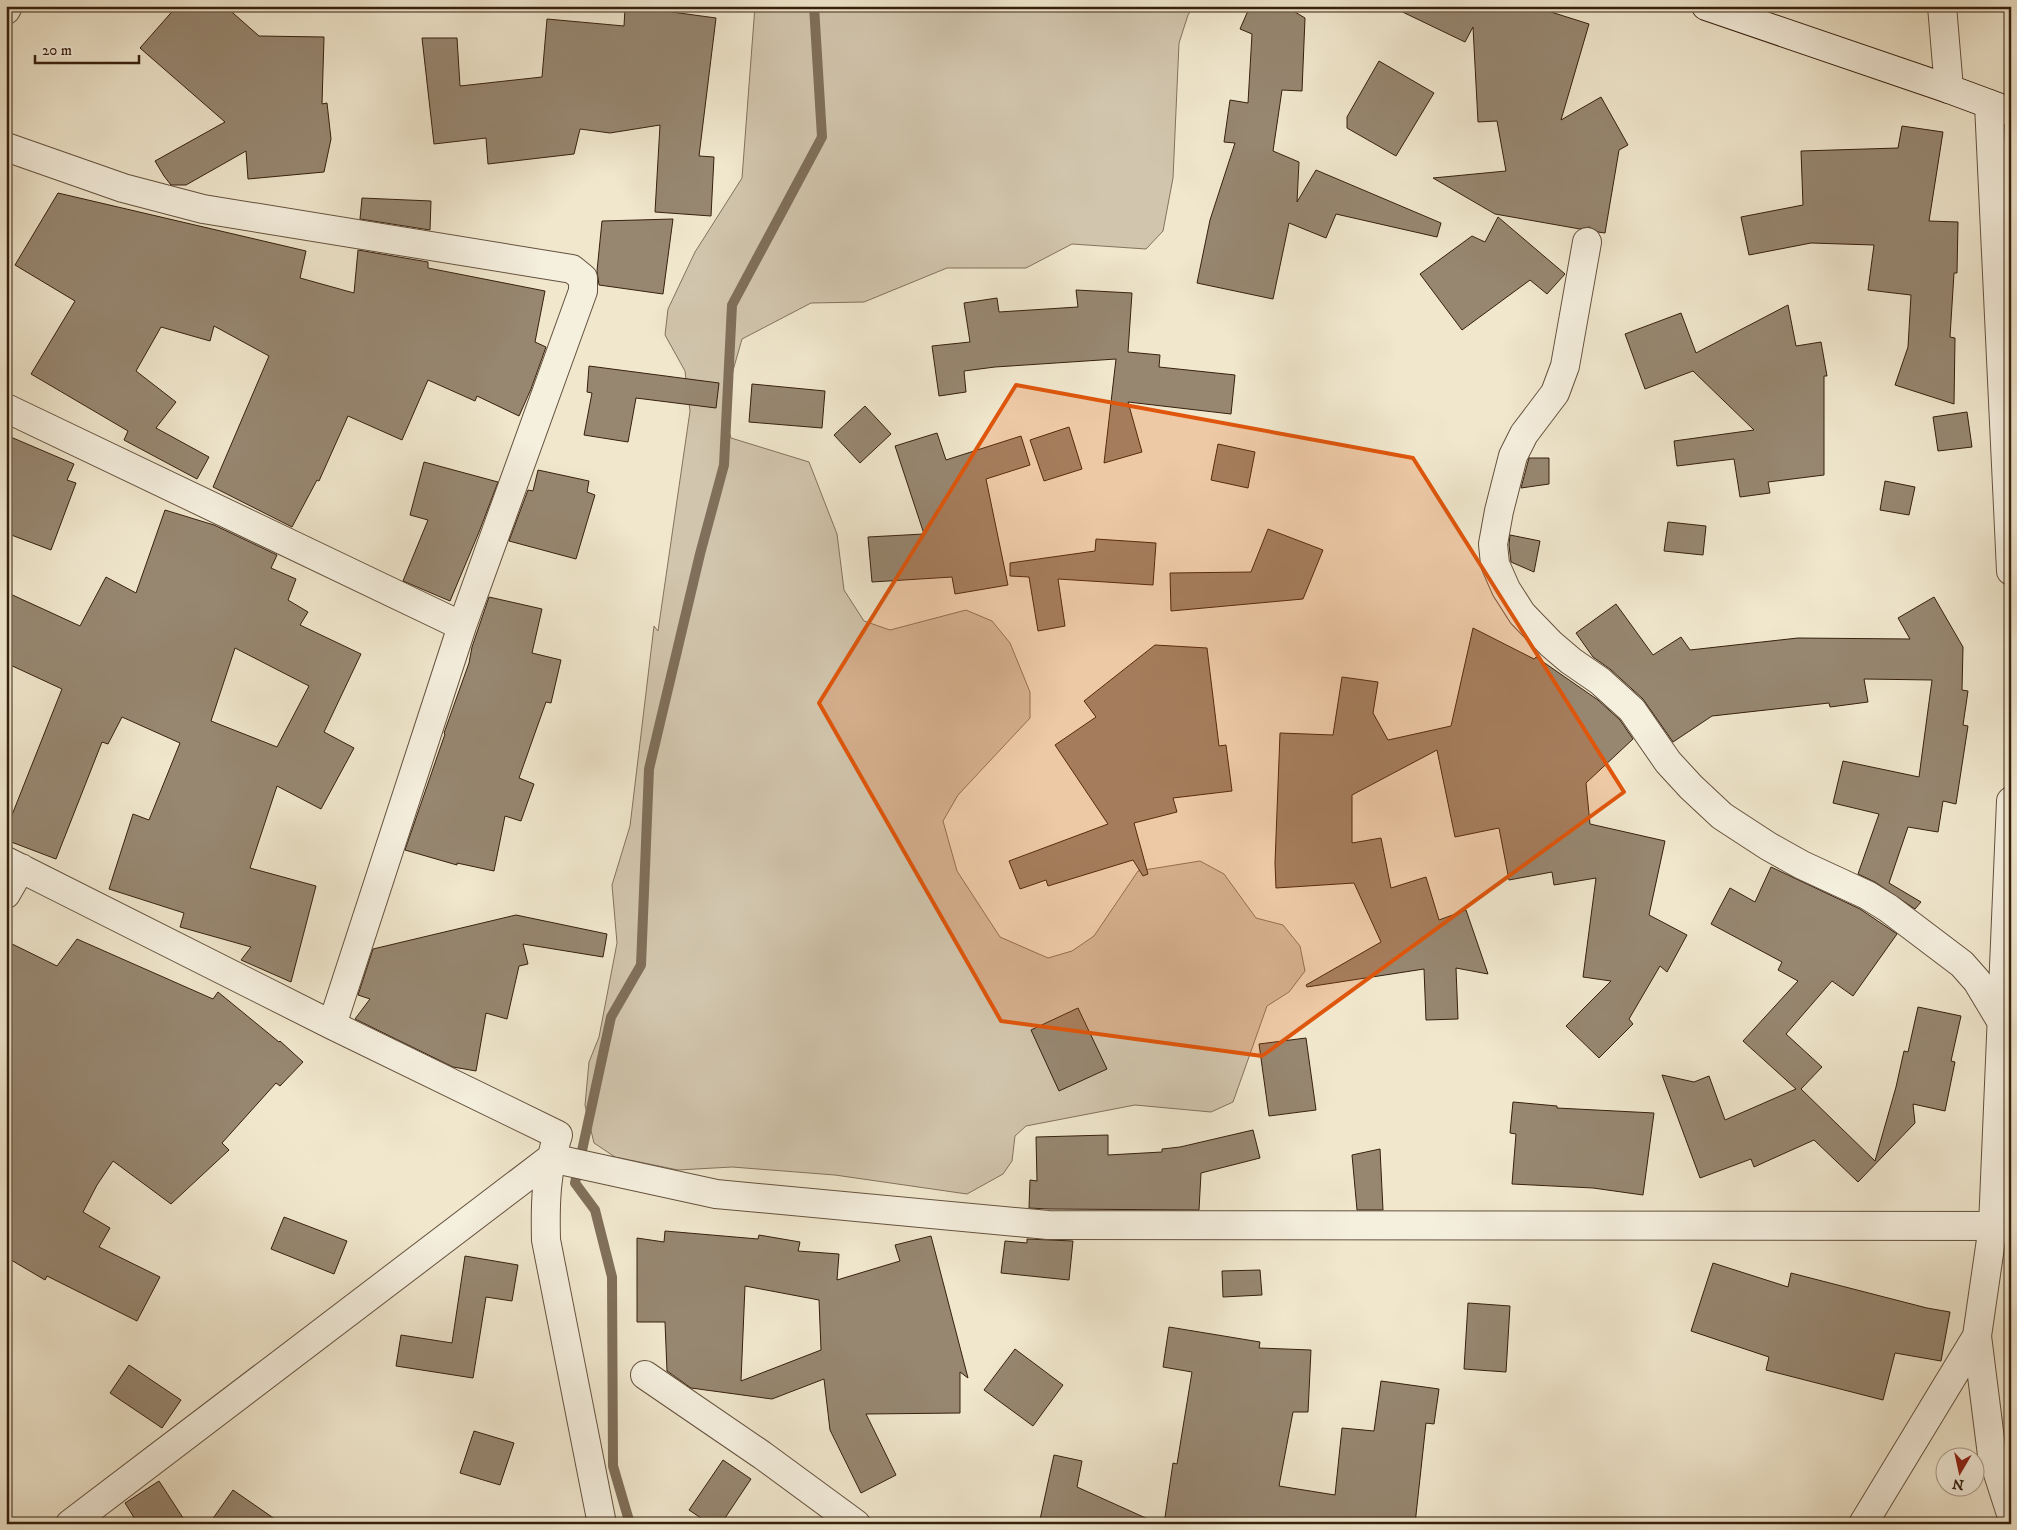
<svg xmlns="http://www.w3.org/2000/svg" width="2017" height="1530" font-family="'IM FELL DW Pica',serif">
<rect width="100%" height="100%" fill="#f0e7cd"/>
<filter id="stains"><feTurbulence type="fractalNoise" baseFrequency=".004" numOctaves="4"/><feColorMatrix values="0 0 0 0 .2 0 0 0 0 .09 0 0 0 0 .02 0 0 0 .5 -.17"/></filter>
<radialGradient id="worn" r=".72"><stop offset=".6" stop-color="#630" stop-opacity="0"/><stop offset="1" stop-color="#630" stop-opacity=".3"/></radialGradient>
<!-- green -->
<path fill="#d1c5ad" stroke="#84725e" d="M 755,6 L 1194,6 L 1188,15 L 1179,43 L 1173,178 L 1163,231 L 1146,249 L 1072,244 L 1026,268 L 947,268 L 864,302 L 811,303 L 742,339 L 728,388 L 724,413 L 731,438 L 809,462 L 837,534 L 844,590 L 864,621 L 890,630 L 966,610 L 992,621 L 1010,643 L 1030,692 L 1030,718 L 958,795 L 943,821 L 957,871 L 1000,937 L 1048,958 L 1072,951 L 1094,936 L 1138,871 L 1200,861 L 1224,874 L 1256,918 L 1283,925 L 1300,946 L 1305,971 L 1289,992 L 1267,1006 L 1233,1102 L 1211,1112 L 1135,1105 L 1026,1126 L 1015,1136 L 1012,1161 L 1003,1174 L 967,1194 L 835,1175 L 732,1167 L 678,1170 L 615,1157 L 594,1143 L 585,1105 L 589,1062 L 599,1037 L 617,943 L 612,885 L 630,826 L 654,626 L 658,631 L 690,411 L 685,371 L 665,335 L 668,309 L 695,252 L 742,178 Z"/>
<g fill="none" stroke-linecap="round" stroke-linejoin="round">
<!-- stream -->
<path stroke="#806f5a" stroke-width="10" d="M 630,1524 L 613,1466 L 612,1277 L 595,1210 L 575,1183 L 611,1017 L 641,965 L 649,769 L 700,554 L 724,465 L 732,305 L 822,137 L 814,6"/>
</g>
<!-- building -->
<path fill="#978771" stroke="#37200e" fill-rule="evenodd" d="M 177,6 L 225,6 L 259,36 L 324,37 L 322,104 L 327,103 L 331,139 L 324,172 L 248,179 L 246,151 L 186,185 L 171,185 L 164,176 L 155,161 L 225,122 L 140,48 Z
M 1250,6 L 1285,6 L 1305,18 L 1302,91 L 1282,90 L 1273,151 L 1299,162 L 1297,202 L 1316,170 L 1441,223 L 1437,237 L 1336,214 L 1326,238 L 1289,223 L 1273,299 L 1197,283 L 1210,220 L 1235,143 L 1224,142 L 1230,100 L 1248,103 L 1252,34 L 1240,29 Z
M 1390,6 L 1532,6 L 1589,24 L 1561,120 L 1601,97 L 1628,145 L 1619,150 L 1605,233 L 1598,232 L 1589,227 L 1580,229 L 1495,214 L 1433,178 L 1506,171 L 1497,121 L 1478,122 L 1473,27 L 1465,42 Z
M 625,8 L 672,9 L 672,12 L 716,18 L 699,156 L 714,157 L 711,216 L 655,212 L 660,125 L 610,133 L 580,129 L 574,154 L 488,164 L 486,138 L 434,144 L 422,38 L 457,38 L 460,86 L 542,77 L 547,19 L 624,26 Z
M 1379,61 L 1434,93 L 1396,156 L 1347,128 L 1347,117 Z
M 1902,126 L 1943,132 L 1929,221 L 1958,222 L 1957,273 L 1954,273 L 1950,337 L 1955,338 L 1954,404 L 1895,385 L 1908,347 L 1911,295 L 1868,290 L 1874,245 L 1811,243 L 1749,255 L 1741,217 L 1803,205 L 1801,151 L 1898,148 Z
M 58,193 L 306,251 L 300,278 L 354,293 L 358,250 L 428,262 L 428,268 L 545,291 L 535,342 L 546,347 L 531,389 L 519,416 L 477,396 L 475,401 L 428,380 L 402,440 L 348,416 L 319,481 L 317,480 L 292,527 L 213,487 L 269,356 L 214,326 L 210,341 L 161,327 L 136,371 L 176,402 L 156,428 L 209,457 L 197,479 L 124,440 L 128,431 L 31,374 L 75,301 L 15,265 Z
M 362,198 L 431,201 L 430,230 L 360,219 Z
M 1498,217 L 1565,274 L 1547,294 L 1530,280 L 1462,330 L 1420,274 L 1472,236 L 1485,242 Z
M 673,219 L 663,294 L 599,285 L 597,271 L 602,221 Z
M 1076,290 L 1132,293 L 1128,352 L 1160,355 L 1159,367 L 1235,375 L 1231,414 L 1128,402 L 1142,452 L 1104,463 L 1116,359 L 995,367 L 964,371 L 966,392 L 939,396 L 932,346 L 970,342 L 964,303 L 997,298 L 999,312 L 1078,307 Z
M 1788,305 L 1796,346 L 1821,342 L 1827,376 L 1824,376 L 1824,475 L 1768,482 L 1770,493 L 1740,497 L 1734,459 L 1677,466 L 1674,441 L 1754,430 L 1693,371 L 1645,389 L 1625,334 L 1681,313 L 1696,353 Z
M 589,366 L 719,383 L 716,408 L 636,398 L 628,442 L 584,435 L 592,393 L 587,392 Z
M 752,384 L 825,391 L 822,428 L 749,422 Z
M 865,406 L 891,434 L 860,463 L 834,435 Z
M 1967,412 L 1972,447 L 1938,451 L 1933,417 Z
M 1069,427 L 1082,469 L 1044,481 L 1030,440 Z
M 937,433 L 946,460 L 1021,436 L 1030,465 L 986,479 L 1008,585 L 955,594 L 952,577 L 872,582 L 868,537 L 924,534 L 895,446 Z
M 6,435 L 74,464 L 67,480 L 76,483 L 51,550 L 6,533 Z
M 1218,444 L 1255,452 L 1248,488 L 1211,480 Z
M 1529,458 L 1549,458 L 1549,484 L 1521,488 Z
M 424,462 L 498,482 L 479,532 L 450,601 L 403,581 L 428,520 L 410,515 Z
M 538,470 L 589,481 L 587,492 L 595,495 L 576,559 L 509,541 L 528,490 L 533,491 Z
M 1885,481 L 1915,487 L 1909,515 L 1880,510 Z
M 165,510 L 214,525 L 277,555 L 271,568 L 296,579 L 288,600 L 308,612 L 300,625 L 361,654 L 324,732 L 354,748 L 321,809 L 277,786 L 250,868 L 316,886 L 291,982 L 241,960 L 251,947 L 180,927 L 184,913 L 109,889 L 133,814 L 149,820 L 180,743 L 122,717 L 108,744 L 102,742 L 56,859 L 6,840 L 6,830 L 62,689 L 6,663 L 6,592 L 80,626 L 106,577 L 136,593 ZM 235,648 L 309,686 L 277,747 L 211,721 Z
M 1668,522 L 1706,526 L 1703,555 L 1664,551 Z
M 1268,529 L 1323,550 L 1303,599 L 1171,611 L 1170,573 L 1251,572 Z
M 1510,535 L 1540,541 L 1534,572 L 1511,562 L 1509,545 Z
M 1096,539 L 1156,543 L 1153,585 L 1058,579 L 1065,626 L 1038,631 L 1029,577 L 1010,576 L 1010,563 L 1095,551 Z
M 489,597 L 542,609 L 532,653 L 561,660 L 551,703 L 546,702 L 519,778 L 534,784 L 521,821 L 505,816 L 494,871 L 457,863 L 457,865 L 405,850 L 445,734 L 444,733 L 469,663 L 472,647 Z
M 1934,597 L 1963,647 L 1962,690 L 1968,691 L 1963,725 L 1968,726 L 1956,804 L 1943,801 L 1938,832 L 1908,827 L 1889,883 L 1921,902 L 1915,909 L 1875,882 L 1858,874 L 1879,814 L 1833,803 L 1843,761 L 1919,777 L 1932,680 L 1864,679 L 1868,702 L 1830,707 L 1829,703 L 1712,716 L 1673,742 L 1643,699 L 1610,669 L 1593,657 L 1576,633 L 1616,604 L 1653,655 L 1681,637 L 1690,650 L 1798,638 L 1910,639 L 1898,618 Z
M 1473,628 L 1534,659 L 1536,657 L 1598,700 L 1620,720 L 1633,739 L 1586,783 L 1590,824 L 1665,841 L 1649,915 L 1687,935 L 1667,972 L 1660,966 L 1629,1019 L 1633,1024 L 1599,1058 L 1566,1026 L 1611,981 L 1583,977 L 1596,878 L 1554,885 L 1552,872 L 1509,880 L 1499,828 L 1455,837 L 1437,750 L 1352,795 L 1352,843 L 1381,838 L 1391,888 L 1426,877 L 1439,920 L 1466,910 L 1488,974 L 1456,968 L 1458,1019 L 1426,1020 L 1424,969 L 1307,987 L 1306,985 L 1381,942 L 1354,883 L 1276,888 L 1275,863 L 1280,733 L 1333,735 L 1342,677 L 1378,682 L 1373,713 L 1388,740 L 1451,726 Z
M 1155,645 L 1207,648 L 1219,746 L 1226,745 L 1232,791 L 1173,798 L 1177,812 L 1134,823 L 1148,874 L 1143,876 L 1133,860 L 1048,886 L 1046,880 L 1020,889 L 1009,861 L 1108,824 L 1055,745 L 1096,717 L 1084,701 Z
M 1771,867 L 1860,909 L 1897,934 L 1853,996 L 1832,981 L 1786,1034 L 1822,1067 L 1801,1089 L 1875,1161 L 1896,1087 L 1904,1051 L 1908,1052 L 1918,1007 L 1961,1016 L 1951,1061 L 1955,1062 L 1945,1111 L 1913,1104 L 1915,1123 L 1858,1182 L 1814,1140 L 1754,1167 L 1751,1159 L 1700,1178 L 1662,1075 L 1694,1082 L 1709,1076 L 1725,1120 L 1796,1089 L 1743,1041 L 1798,981 L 1778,970 L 1782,962 L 1711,924 L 1730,888 L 1755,902 Z
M 516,915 L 607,934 L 603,957 L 523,944 L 528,964 L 519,966 L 507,1019 L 486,1013 L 476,1071 L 453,1067 L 355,1019 L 370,999 L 358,995 L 373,949 Z
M 77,939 L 213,999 L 218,992 L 279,1042 L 280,1041 L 303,1062 L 280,1086 L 276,1083 L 222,1143 L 229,1150 L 171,1204 L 113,1161 L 97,1185 L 83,1212 L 110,1228 L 99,1247 L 160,1277 L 137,1321 L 47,1276 L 45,1280 L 6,1257 L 6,941 L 57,966 Z
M 1078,1008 L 1107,1069 L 1059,1091 L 1031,1030 Z
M 1306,1038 L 1316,1110 L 1269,1116 L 1259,1044 Z
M 1513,1102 L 1557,1106 L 1557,1108 L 1654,1113 L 1643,1195 L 1593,1188 L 1512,1184 L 1516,1134 L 1510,1133 Z
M 1253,1130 L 1260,1158 L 1201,1173 L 1199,1210 L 1049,1209 L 1029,1208 L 1030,1180 L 1037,1181 L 1036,1137 L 1108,1135 L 1108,1155 L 1162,1152 L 1162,1149 L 1180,1147 Z
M 1380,1149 L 1383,1210 L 1357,1210 L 1352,1155 Z
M 284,1217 L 347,1241 L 334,1274 L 271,1249 Z
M 665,1231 L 758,1239 L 759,1235 L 800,1242 L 798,1251 L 839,1254 L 837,1280 L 900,1261 L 895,1245 L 931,1236 L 968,1378 L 960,1372 L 960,1413 L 866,1414 L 896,1475 L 861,1493 L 830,1430 L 824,1379 L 772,1399 L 691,1388 L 667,1371 L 665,1322 L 637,1322 L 637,1238 L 664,1242 ZM 745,1286 L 819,1300 L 821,1350 L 741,1381 Z
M 1027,1239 L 1073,1241 L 1069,1280 L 1001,1273 L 1005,1241 L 1027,1243 Z
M 465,1256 L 518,1265 L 512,1301 L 486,1297 L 473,1378 L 396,1366 L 401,1335 L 452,1343 Z
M 1713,1263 L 1788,1287 L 1791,1273 L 1927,1308 L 1950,1312 L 1941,1361 L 1895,1353 L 1883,1400 L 1766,1370 L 1769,1357 L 1691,1331 Z
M 1260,1270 L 1262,1295 L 1223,1297 L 1222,1271 Z
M 1468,1303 L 1510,1306 L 1506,1372 L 1464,1369 Z
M 1169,1327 L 1260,1342 L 1259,1348 L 1311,1350 L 1308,1412 L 1293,1412 L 1279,1486 L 1335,1495 L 1342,1428 L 1374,1431 L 1381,1381 L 1439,1389 L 1434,1424 L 1426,1423 L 1415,1524 L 1164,1524 L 1173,1463 L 1177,1464 L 1192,1372 L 1163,1367 Z
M 1015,1349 L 1063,1385 L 1033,1426 L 984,1390 Z
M 129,1365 L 181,1400 L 162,1428 L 110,1393 Z
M 474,1431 L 514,1443 L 500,1485 L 460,1473 Z
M 1054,1455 L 1082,1461 L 1077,1487 L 1159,1524 L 1039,1524 Z
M 723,1460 L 751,1479 L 721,1524 L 710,1524 L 689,1510 Z
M 159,1481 L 187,1524 L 138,1524 L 125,1503 Z
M 233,1490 L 282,1524 L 209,1524 Z"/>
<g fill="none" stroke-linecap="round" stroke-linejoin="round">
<!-- street casing -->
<g stroke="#65523e" stroke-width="30">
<path id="street" d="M 1942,6 L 1949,89
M 6,10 L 8,6
M 1989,104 L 2011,571
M 6,147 L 123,188 L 203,209 L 572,269 L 583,278 L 583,291 L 462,626 L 332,1025
M 1587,242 L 1565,366 L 1555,393 L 1524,434 L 1513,456 L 1499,511 L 1493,544 L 1495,564 L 1506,589 L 1522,614 L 1551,644 L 1571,661 L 1600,681 L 1632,710 L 1668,762 L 1691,787 L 1722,816 L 1768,846 L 1802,865 L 1867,895 L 1888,908 L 1962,964 L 1977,981 L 2001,1021 L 2011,1028
M 6,408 L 462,626
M 2011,801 L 1993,1226 L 1977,1336 L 1992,1455 L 2011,1514
M 6,861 L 332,1025 L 558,1135 C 546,1171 545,1202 546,1240 L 602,1524
M 6,894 L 21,868
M 645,1375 L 762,1455 L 856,1524
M 70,1524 L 551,1158 L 716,1194 L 1048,1225 L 2011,1226
M 1863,1524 L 1977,1336"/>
</g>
<!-- secondary casing -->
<g stroke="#37200e" stroke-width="30">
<path id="secondary" d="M 1706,6 L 1949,89 L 2011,112"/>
</g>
<!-- street -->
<use href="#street" stroke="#f5efde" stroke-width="28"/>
<!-- secondary -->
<use href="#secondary" stroke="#f5efde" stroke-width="28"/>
</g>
<!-- marked area -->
<path fill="#df560c" fill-opacity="0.2" stroke="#df560c" stroke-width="4" stroke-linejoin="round" d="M 1016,385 L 1413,458 L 1624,792 L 1262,1056 L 1001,1021 L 819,703 Z"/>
<!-- margin -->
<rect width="2017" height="1530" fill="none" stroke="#f0e7cd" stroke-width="25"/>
<rect x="8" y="8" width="2002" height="1515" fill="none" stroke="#37200e" stroke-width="2.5"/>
<rect x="12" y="12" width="1992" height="1505" fill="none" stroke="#37200e"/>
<!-- north arrow -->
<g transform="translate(1960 1472) rotate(189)"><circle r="24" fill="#f5efde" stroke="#a99c8b"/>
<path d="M0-4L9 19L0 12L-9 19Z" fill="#8f2418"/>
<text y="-8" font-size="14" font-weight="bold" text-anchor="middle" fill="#37200e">N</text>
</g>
<!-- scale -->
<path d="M35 55v8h104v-8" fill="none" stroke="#37200e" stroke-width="2.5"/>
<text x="42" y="55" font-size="15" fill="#37200e" stroke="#f5efde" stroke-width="4" paint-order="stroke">20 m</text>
<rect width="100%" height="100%" filter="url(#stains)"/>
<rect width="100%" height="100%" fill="url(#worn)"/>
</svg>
